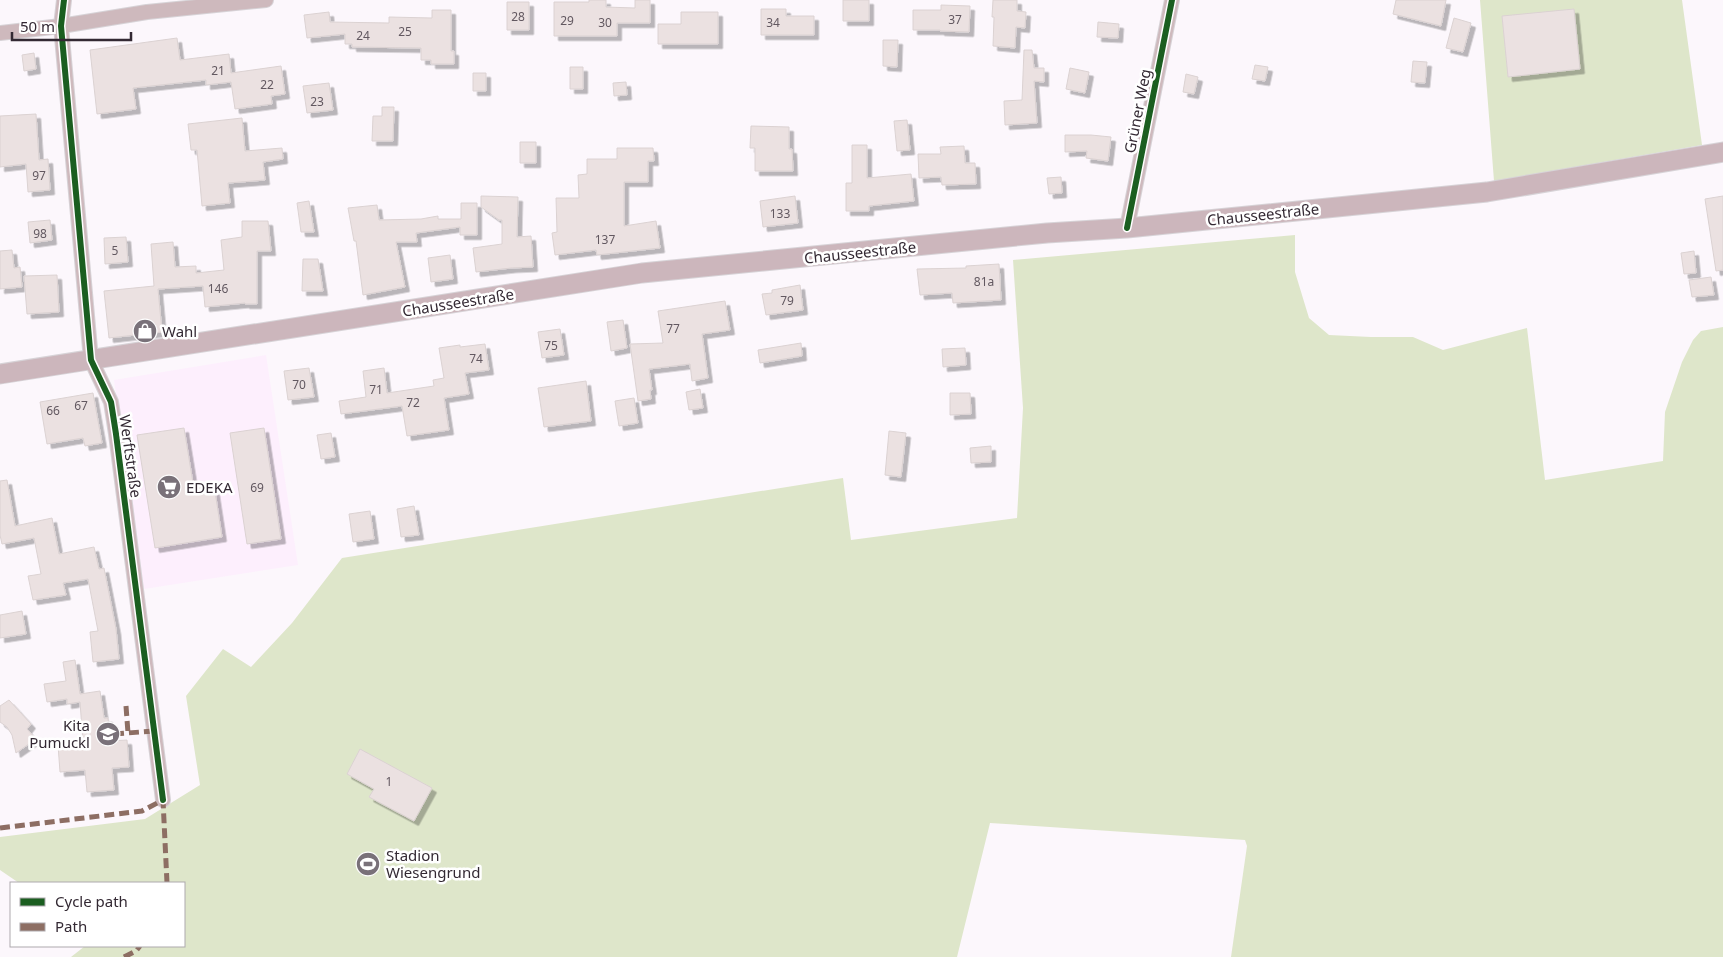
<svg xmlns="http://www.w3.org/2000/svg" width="1723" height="957" font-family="'Noto Sans',sans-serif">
<defs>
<filter id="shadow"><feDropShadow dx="4.5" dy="4.5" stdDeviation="0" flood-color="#0004"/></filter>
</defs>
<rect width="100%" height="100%" fill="#fcf7fc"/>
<!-- built -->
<path fill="#fdeffd" d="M 266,355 L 298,565 L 144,589 L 114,380 Z"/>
<!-- green -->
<path fill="#dee6ca" d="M 1480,0 L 1682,0 L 1702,145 L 1494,181 Z
M 1295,235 L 1295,272 L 1309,318 L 1329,335 L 1371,337 L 1413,337 L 1443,350 L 1527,328 L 1545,480 L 1663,461 L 1665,412 L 1682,362 L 1693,340 L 1701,331 L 1723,327 L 1723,957 L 1231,957 L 1247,846 L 1245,840 L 990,823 L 957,957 L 71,957 L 85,946 L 184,946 L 184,883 L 19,883 L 0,870 L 0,837 L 145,819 L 200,785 L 186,696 L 223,649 L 251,667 L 292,623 L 342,558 L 843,478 L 851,540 L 1017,518 L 1023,408 L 1013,260 Z"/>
<!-- building -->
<path fill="#ebe1e1" stroke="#dbd2d2" filter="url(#shadow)" d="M 589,0 L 606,0 L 606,7 L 635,8 L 635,0 L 650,0 L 650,23 L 617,23 L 617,36 L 554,36 L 554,2 L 589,2 Z
M 843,0 L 869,0 L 869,21 L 843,21 Z
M 993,0 L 1017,0 L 1017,11 L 1026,12 L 1025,28 L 1016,27 L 1015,48 L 993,46 L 994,17 L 992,17 Z
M 1396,0 L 1446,0 L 1441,26 L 1393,14 Z
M 507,2 L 529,2 L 529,30 L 507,30 Z
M 941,5 L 970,6 L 969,32 L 940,31 L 940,30 L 913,30 L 913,10 L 941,10 Z
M 761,9 L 786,9 L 786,16 L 814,16 L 814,35 L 761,35 Z
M 1574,9 L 1580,69 L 1508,77 L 1502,16 Z
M 432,10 L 451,10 L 451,51 L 454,51 L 454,64 L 431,64 L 431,60 L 421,60 L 421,48 L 352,47 L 352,44 L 345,44 L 345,34 L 307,38 L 304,15 L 329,12 L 330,22 L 389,23 L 389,17 L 432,18 Z
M 681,12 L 718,12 L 718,44 L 658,44 L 658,24 L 681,24 Z
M 1454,18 L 1471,23 L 1463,52 L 1446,48 Z
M 1098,22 L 1119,24 L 1118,38 L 1097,37 Z
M 177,38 L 180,60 L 229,54 L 231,73 L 281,66 L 285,94 L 271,96 L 272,104 L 235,109 L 231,82 L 206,85 L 206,80 L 133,88 L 136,109 L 97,114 L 90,50 Z
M 883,40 L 898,40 L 897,67 L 883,66 Z
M 1024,50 L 1032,50 L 1034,68 L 1044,68 L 1044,82 L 1034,81 L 1037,123 L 1005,125 L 1004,101 L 1022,100 Z
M 34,53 L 36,69 L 24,71 L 22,55 Z
M 1413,61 L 1427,62 L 1425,83 L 1411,82 Z
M 1255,65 L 1268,67 L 1265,81 L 1252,79 Z
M 570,67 L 583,67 L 583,89 L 570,89 Z
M 1070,68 L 1089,72 L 1085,93 L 1066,89 Z
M 473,73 L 486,73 L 486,91 L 473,91 Z
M 1186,74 L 1198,77 L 1194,94 L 1183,92 Z
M 626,82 L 627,95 L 614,96 L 613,83 Z
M 329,83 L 333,110 L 307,113 L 303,86 Z
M 382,107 L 394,107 L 393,141 L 372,141 L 373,116 L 382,116 Z
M 36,114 L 39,160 L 48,159 L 50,190 L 28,192 L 26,164 L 0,167 L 0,116 Z
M 242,118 L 245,151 L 282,148 L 283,159 L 263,162 L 265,180 L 228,183 L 230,203 L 202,206 L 197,150 L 191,150 L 188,124 Z
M 907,120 L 910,150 L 897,151 L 894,121 Z
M 751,126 L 789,127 L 789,149 L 792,149 L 793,171 L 755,171 L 755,148 L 750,148 Z
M 1065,135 L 1091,135 L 1111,137 L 1108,161 L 1086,158 L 1087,151 L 1065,152 Z
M 520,142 L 536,142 L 536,163 L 520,163 Z
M 852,145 L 867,145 L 867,178 L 911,174 L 914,201 L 869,206 L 869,211 L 846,211 L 846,183 L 852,183 Z
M 964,146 L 965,163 L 975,163 L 976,184 L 942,185 L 941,177 L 919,178 L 918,154 L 941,154 L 940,147 Z
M 617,148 L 653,148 L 654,161 L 648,161 L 648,182 L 624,182 L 624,226 L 656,221 L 660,248 L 597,255 L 596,250 L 555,255 L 552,233 L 557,232 L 556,198 L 579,198 L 578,175 L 587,174 L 587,159 L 617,159 Z
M 1061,177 L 1062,193 L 1049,194 L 1047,178 Z
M 481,196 L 518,197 L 517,237 L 531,236 L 533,267 L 511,268 L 476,272 L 473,248 L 502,244 L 502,220 L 499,220 L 481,207 Z
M 795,196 L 798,223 L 763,227 L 760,201 Z
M 1723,196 L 1723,270 L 1716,271 L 1705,199 Z
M 309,201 L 314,232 L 301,232 L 297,203 Z
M 461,203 L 477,203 L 477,235 L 460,235 L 460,227 L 416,233 L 417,242 L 396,242 L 405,287 L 363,295 L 356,241 L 354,241 L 348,208 L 377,205 L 379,220 L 421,219 L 438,216 L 438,219 L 461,219 Z
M 50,220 L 52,240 L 30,243 L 28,222 Z
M 242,221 L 268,221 L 271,251 L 257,251 L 257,304 L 245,304 L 245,303 L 205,307 L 203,286 L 158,289 L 162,332 L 109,338 L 104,291 L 154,286 L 151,244 L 173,242 L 175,267 L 196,266 L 196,273 L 224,270 L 221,240 L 242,237 Z
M 126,237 L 128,262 L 105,264 L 104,238 Z
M 12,250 L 14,268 L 20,267 L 22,287 L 0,289 L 0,251 Z
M 1694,251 L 1696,273 L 1684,274 L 1681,253 Z
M 450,255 L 453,279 L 431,282 L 428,258 Z
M 303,259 L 318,259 L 323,291 L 302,291 Z
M 999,264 L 1001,300 L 953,303 L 952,293 L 920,295 L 917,269 L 966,268 L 966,266 Z
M 57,275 L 59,312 L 27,314 L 24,276 Z
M 1711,277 L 1714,295 L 1692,297 L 1689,280 Z
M 800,285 L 803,310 L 766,315 L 762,294 L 772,293 L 772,290 Z
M 725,301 L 730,330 L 702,334 L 708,378 L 692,381 L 690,364 L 649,369 L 652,390 L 650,390 L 651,399 L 638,401 L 630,344 L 663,343 L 658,311 Z
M 623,320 L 627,348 L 611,351 L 607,322 Z
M 560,329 L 564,355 L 542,358 L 538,332 Z
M 801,343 L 802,356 L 760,363 L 758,350 Z
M 485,344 L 489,370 L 465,373 L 469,394 L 444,398 L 449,430 L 407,436 L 402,406 L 341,414 L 339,401 L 366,397 L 363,371 L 384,368 L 387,393 L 434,386 L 433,380 L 444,378 L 439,348 L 460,345 L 460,347 Z
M 965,348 L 966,365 L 943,367 L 942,349 Z
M 309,368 L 314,397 L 288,400 L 284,371 Z
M 586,381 L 591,421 L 544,427 L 538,388 Z
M 700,389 L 703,408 L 689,410 L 686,392 Z
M 93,393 L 102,443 L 85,446 L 83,438 L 47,444 L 40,402 Z
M 950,393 L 970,393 L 971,414 L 950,415 Z
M 634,398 L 638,423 L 619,426 L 615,401 Z
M 184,428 L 194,489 L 214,485 L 222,537 L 155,548 L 137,435 Z
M 264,428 L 281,539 L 247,544 L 230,433 Z
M 889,431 L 906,433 L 901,477 L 885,475 Z
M 331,433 L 335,457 L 321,459 L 317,435 Z
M 991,446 L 991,462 L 971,463 L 970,448 Z
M 7,480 L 15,526 L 52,518 L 59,554 L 94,547 L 99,569 L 104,568 L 116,629 L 119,659 L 93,662 L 90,632 L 98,631 L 88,579 L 63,583 L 66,595 L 33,600 L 28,576 L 41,574 L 34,538 L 2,544 L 0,535 L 0,481 Z
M 414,506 L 419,535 L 401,537 L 397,509 Z
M 370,511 L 374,539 L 353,542 L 349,514 Z
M 22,611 L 26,634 L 0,638 L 0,615 Z
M 75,660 L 80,694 L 100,691 L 104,718 L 108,718 L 110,741 L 127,740 L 129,767 L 112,768 L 114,790 L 87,792 L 85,770 L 60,772 L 58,745 L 83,743 L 80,702 L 67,704 L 67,699 L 47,702 L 44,684 L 66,681 L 63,662 Z
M 9,700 L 31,724 L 27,729 L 36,739 L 16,753 L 12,735 L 7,727 L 0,722 L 0,706 Z
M 360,749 L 432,788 L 414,821 L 369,797 L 374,789 L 347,774 Z"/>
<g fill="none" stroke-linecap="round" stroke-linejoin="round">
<!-- street casing -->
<g stroke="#d7d3d7" stroke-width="16">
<path id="street" d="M 64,0 L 61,26 L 91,360 L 111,402 L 116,434 L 163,800
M 0,33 L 61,26 L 147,12 L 266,0
M 1127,228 L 1172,0"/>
</g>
<!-- secondary casing -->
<g stroke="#d7d3d7" stroke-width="21">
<path id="secondary" d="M 0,374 L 642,273 L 1047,233 L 1127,228 L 1487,192 L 1723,152"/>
</g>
<!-- street -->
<use href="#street" stroke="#ceb9bd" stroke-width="14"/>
<!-- secondary -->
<use href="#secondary" stroke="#ccb6bc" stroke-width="19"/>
<!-- quiet -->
<path stroke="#8d6e63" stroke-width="5" stroke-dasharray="10 5" stroke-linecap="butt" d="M 126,706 L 128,733
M 114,734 L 154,731
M 0,828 L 142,811 L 163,800 L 167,883
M 124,957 L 136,951 L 140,946"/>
<!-- cycleway casing -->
<g stroke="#fff" stroke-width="9">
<path id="cycleway" d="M 64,0 L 61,26 L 91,360 L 111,402 L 116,434 L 163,800
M 1127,228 L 1172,0"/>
</g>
<!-- cycleway -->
<use href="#cycleway" stroke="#1b5e20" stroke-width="6"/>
</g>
<!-- icons -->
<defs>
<g id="shop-disc" transform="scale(1.25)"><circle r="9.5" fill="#797179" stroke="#fff"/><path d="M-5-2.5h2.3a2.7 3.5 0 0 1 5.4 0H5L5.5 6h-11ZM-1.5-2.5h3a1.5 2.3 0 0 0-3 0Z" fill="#fff"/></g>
<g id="supermarket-disc" transform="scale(1.25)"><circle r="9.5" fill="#797179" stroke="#fff"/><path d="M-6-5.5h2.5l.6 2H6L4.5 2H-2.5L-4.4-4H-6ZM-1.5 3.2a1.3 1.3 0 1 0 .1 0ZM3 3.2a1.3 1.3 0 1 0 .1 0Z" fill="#fff"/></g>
<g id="school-disc" transform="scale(1.25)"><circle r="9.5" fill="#797179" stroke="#fff"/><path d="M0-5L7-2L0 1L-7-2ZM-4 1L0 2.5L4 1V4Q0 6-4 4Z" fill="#fff"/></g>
<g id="stadium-disc" transform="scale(1.25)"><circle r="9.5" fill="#797179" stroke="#fff"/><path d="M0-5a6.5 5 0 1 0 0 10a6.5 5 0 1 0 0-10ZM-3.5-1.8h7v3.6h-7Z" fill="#fff"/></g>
</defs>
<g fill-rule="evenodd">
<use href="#shop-disc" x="145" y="331"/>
<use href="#supermarket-disc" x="169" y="487"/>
<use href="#school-disc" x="108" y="734"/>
<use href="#stadium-disc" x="368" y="864"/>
</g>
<g text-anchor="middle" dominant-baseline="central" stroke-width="5" stroke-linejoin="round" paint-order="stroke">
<!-- number labels -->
<g font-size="12" fill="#625860">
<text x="518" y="16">28</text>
<text x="955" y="19">37</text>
<text x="567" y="20">29</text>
<text x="605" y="22">30</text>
<text x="773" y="22">34</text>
<text x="405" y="31">25</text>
<text x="363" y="35">24</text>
<text x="218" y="70">21</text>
<text x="267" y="84">22</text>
<text x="317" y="101">23</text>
<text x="39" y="175">97</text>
<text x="780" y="213">133</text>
<text x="40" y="233">98</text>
<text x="605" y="239">137</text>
<text x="115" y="250">5</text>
<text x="984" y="281">81a</text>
<text x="218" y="288">146</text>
<text x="787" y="300">79</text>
<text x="673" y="328">77</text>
<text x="551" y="345">75</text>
<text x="476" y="358">74</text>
<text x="299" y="384">70</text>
<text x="376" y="389">71</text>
<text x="413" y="402">72</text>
<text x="81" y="405">67</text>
<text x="53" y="410">66</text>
<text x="257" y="487">69</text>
<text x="389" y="781">1</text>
</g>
<!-- street labels -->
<g font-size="15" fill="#332933" stroke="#fff">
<text transform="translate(1137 111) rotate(-79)">Grüner Weg</text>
<text transform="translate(1263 214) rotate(-6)">Chausseestraße</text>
<text transform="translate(860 252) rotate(-6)">Chausseestraße</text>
<text transform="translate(458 302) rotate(-9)">Chausseestraße</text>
<text transform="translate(131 456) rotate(82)">Werftstraße</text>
</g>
<!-- poi labels -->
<g font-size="15" fill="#332933" stroke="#fff" text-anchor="start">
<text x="162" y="331">Wahl</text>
<text x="186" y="487">EDEKA</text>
<text x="90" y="725" text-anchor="end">Kita<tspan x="90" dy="17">Pumuckl</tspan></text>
<text x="386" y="855">Stadion<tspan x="386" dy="17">Wiesengrund</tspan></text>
</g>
</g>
<!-- legend -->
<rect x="10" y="882" width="175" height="65" fill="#ffffff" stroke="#ada9ad"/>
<rect x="20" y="898" width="25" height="8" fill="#1b5e20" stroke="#ada9ad"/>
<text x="55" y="907" font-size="15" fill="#332933">Cycle path</text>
<rect x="20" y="923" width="25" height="8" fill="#8d6e63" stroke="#ada9ad"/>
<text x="55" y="932" font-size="15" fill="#332933">Path</text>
<!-- scale -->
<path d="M12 32v8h119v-8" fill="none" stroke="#332933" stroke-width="2.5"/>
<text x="20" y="32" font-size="15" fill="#332933" stroke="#ffffff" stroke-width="4" paint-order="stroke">50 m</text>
</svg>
